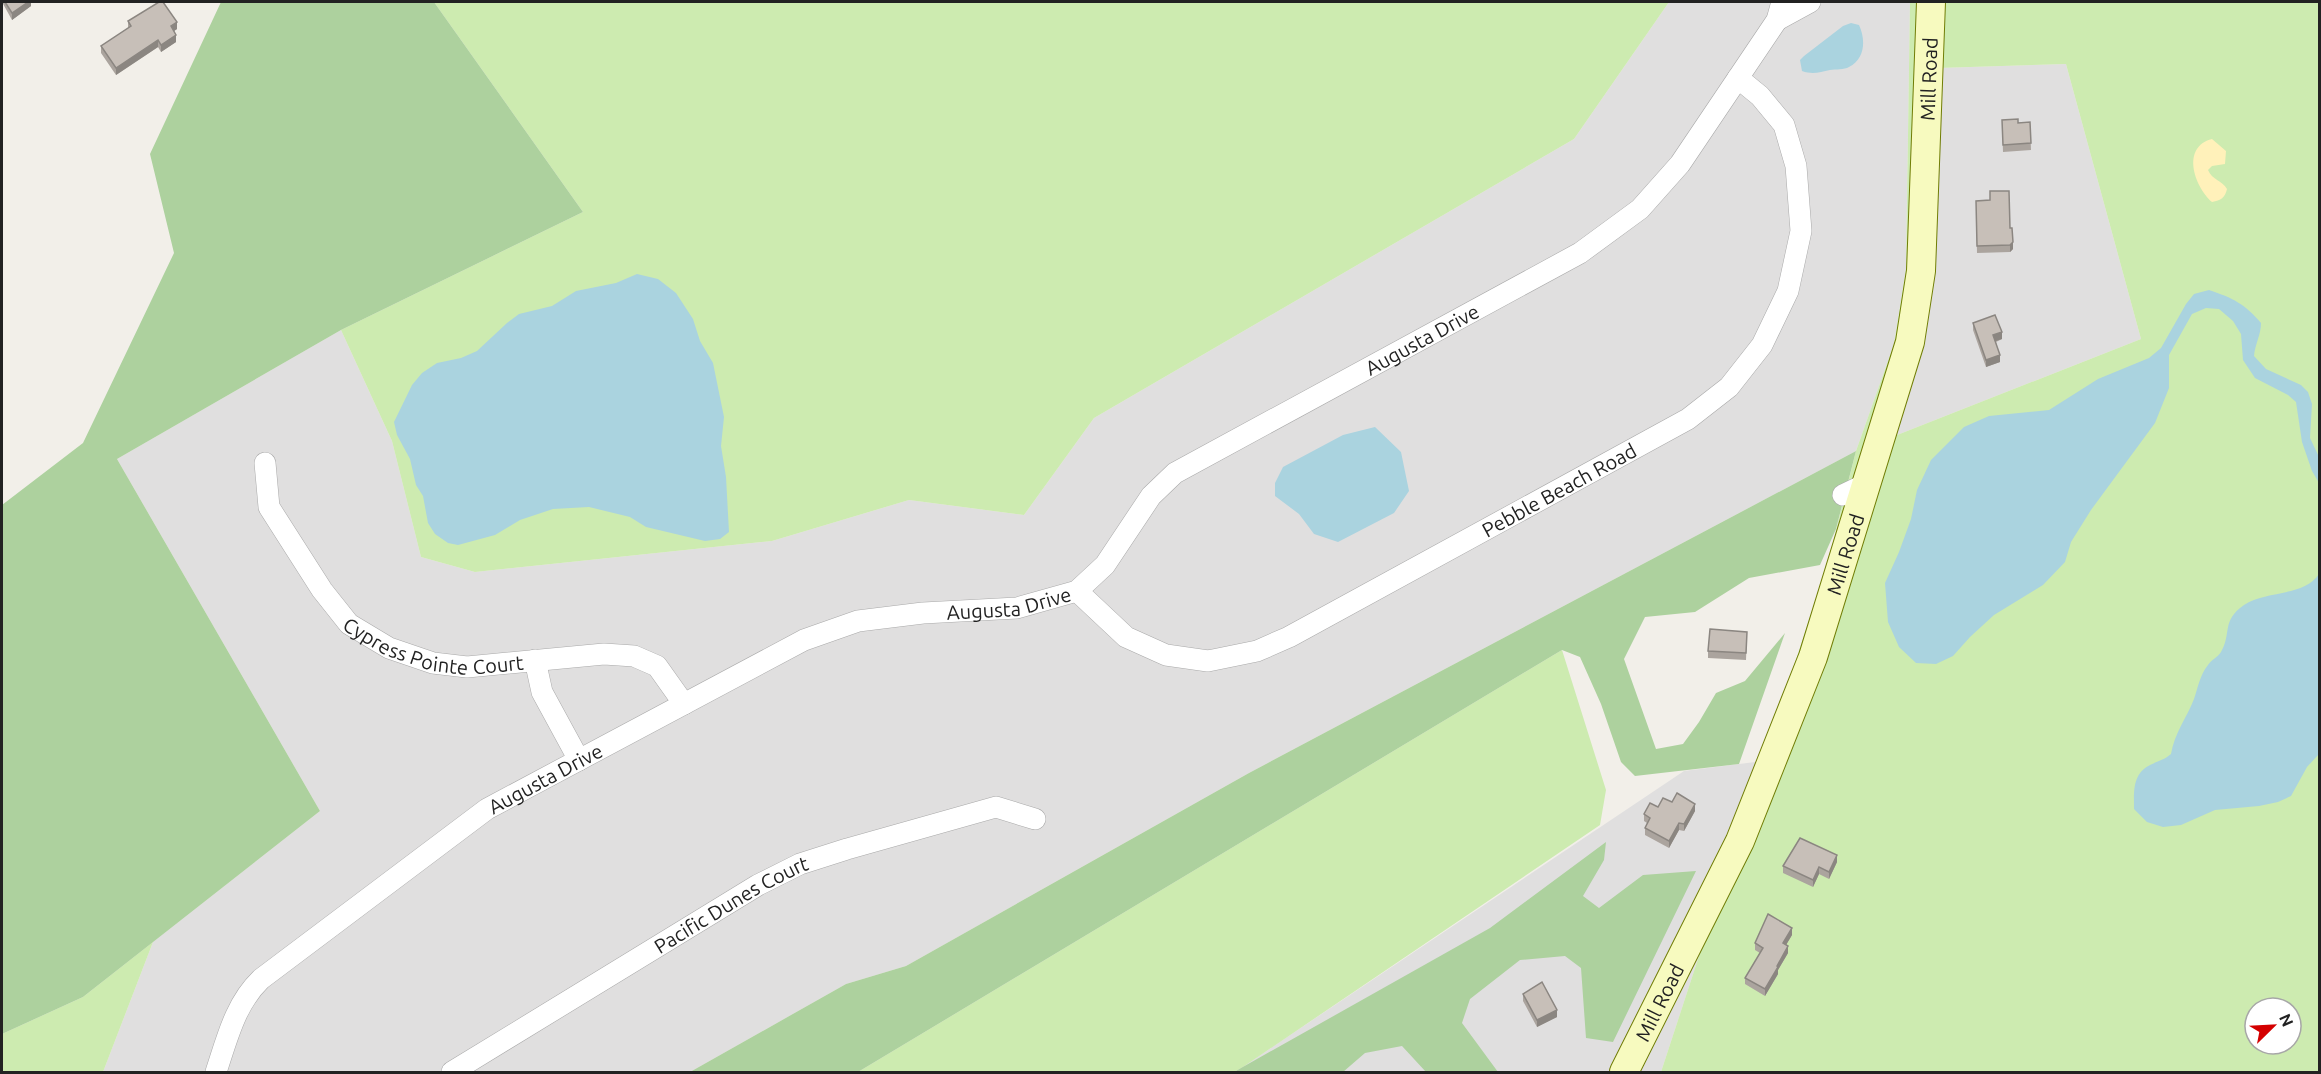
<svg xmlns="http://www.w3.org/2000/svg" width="2321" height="1074" font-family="Ubuntu,sans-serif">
<rect width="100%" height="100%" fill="#f2efe9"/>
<!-- residential -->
<path fill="#e0dfdf" d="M 1669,2 L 1910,2 L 1906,269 L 1894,344 L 1856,451 L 1249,773 L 906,966 L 846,984 L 690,1072 L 103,1072 L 153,942 L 320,811 L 117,459 L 341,330 L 392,441 L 421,557 L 475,572 L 772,541 L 909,500 L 1024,515 L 1094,418 L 1574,139 Z
M 2066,64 L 2141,339 L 1892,437 L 1938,68 Z
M 1763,761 L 1661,1072 L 1235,1072 L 1684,771 Z"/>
<!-- grass -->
<path fill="#cdebb0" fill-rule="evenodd" d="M 434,2 L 1669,2 L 1574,139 L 1094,418 L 1024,515 L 909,500 L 772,541 L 475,572 L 421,557 L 392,441 L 341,330 L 583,212 Z
M 1910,2 L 2319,2 L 2319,1072 L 1661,1072 L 1828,562 L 1856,451 L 1894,344 L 1906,269 ZM 2066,64 L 2141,339 L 1892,437 L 1938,68 ZM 2255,1008 L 2291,1008 L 2291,1044 L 2255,1044 Z
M 1562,650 L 1606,790 L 1600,825 L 1243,1067 L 1234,1072 L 858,1072 Z
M 153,942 L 103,1072 L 2,1072 L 2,1034 L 83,997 Z"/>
<!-- forest -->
<path fill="#add19e" d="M 221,2 L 434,2 L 583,212 L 341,330 L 117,459 L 320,811 L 83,997 L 2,1034 L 2,505 L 83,443 L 174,253 L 150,154 Z
M 1856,451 L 1836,529 L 1820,565 L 1749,578 L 1695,612 L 1645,617 L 1624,659 L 1656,749 L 1683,744 L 1699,722 L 1716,693 L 1745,681 L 1785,633 L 1739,764 L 1635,776 L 1621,762 L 1601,704 L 1580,657 L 1562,650 L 858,1072 L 690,1072 L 846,984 L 906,966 L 1249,773 Z
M 1606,842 L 1604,860 L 1583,896 L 1599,908 L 1643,875 L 1696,871 L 1613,1042 L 1586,1038 L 1581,968 L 1565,956 L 1520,960 L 1470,999 L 1462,1023 L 1498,1072 L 1426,1072 L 1402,1046 L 1365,1053 L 1343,1072 L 1234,1072 L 1490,928 Z"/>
<!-- sand -->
<path fill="#fff1ba" d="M 2212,139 L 2226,151 L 2225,164 L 2212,166 L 2208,170 C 2212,180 2222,180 2227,189 C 2225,198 2221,200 2212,202 C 2194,186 2181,147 2212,139 Z"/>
<!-- water -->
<path fill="#aad3df" d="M 1851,23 L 1859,25 C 1866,40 1865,59 1849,67 C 1844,70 1836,69 1830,70 C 1820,72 1813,75 1802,71 L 1800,60 L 1804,56 L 1843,26 Z
M 637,274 L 658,279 L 676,293 L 693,319 L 700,341 L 713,363 L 724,417 L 721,446 L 726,477 L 729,532 L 720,539 L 705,541 L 646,527 L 630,517 L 589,507 L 553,509 L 520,520 L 495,535 L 458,545 L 448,543 L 435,534 L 428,523 L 423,496 L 416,485 L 410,459 L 397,435 L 394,422 L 412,385 L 422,373 L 437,363 L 461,358 L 477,351 L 507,323 L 519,314 L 552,306 L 576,291 L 616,283 Z
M 2209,290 C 2233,298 2245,304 2261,323 C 2261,335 2255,344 2254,356 L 2266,369 L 2301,385 L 2308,392 L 2312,404 L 2310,438 L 2319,457 L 2319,483 L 2312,471 L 2302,442 L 2296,402 L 2288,395 L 2255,378 L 2243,360 L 2241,334 L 2233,321 L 2219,309 L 2206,308 L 2192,314 L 2169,355 L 2169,388 L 2155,423 L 2091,510 L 2071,542 L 2065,562 L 2043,585 L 1994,615 L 1970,637 L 1953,656 L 1936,664 L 1916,663 L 1899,647 L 1888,622 L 1885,583 L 1899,552 L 1911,519 L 1917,490 L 1931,460 L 1964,427 L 1989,416 L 2049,410 L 2098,379 L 2149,358 L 2161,348 L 2186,304 L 2194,294 Z
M 1375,427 L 1401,452 L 1409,491 L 1394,513 L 1338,542 L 1314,534 L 1299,514 L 1275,496 L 1275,483 L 1283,467 L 1343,435 Z
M 2319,574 L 2319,754 L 2307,767 L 2291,796 L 2278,802 L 2259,806 L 2215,810 L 2181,825 L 2163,827 L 2147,822 L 2134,809 C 2134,792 2132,774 2150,765 C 2158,761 2164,760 2171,754 C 2174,734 2187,717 2194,699 C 2198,687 2200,675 2208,665 C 2211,660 2218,657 2221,652 C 2232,633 2221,621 2244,605 C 2266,590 2304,597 2319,574 Z"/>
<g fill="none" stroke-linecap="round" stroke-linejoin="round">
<!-- street casing -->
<g stroke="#a9a9a9" stroke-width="22">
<g id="street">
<path d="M 1777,20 L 1810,2"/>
<path id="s1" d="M 265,463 L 269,507 L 322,590 L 349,624 L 389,648 L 433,663 L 467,667 L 604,654 L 634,656 L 657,666 L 684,704"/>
<path d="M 1843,495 L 1868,483"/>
<path id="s2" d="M 1077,591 L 1126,637 L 1166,655 L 1208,661 L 1257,651 L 1289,637 L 1688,419 L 1729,387 L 1762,345 L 1788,291 L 1801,231 L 1796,166 L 1784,125 L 1760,96 L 1738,78"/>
<path d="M 535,660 L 542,692 L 579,760"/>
<path id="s3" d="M 216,1072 C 227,1039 235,1004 261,979 L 487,809 L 804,640 L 858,621 L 923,613 L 1017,608 L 1077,591 L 1105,565 L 1151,496 L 1175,473 L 1580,253 L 1640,209 L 1680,164 L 1777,20 L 1782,2"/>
<path id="s4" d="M 452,1072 L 758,885 L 800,864 L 847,849 L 996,807 L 1035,819"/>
</g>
</g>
<!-- secondary casing -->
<g stroke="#707d05" stroke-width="30">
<g id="secondary">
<path id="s5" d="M 1624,1072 L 1740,841 L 1771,763 L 1813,657 L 1910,342 L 1921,271 L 1931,2"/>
</g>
</g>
<!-- street -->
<use href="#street" stroke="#fff" stroke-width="21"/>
<!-- secondary -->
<use href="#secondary" stroke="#f7fabf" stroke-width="28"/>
</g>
<!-- wall -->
<path fill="#aba49e" d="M 2,2 L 31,2 L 31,6 L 12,20 Z
M 128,21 L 177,29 L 174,31 L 176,42 L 161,52 L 158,47 L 116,75 L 101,53 L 101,46 L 128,28 Z
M 2002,120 L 2018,123 L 2030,122 L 2031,150 L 2003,152 Z
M 1976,201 L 2010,228 L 2013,249 L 2010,252 L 1977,253 Z
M 1973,323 L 2002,339 L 1996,342 L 2000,362 L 1986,367 L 1973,330 Z
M 1747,632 L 1746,660 L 1708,658 L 1708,651 Z
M 1672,802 L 1695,811 L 1684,831 L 1679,830 L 1669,848 L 1645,835 L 1645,828 L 1647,823 L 1644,821 L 1644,814 L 1658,807 Z
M 1837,862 L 1829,879 L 1819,874 L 1813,887 L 1783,873 L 1783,866 Z
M 1792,935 L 1786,945 L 1788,953 L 1778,970 L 1778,974 L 1765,996 L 1745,984 L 1745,978 L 1760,953 L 1755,950 L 1755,943 Z
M 1523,994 L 1557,1017 L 1537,1027 L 1523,1001 Z"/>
<!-- shaded-wall -->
<path fill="#8b8681" d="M 28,2 L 31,2 L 31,6 L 12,20 L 12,13 Z
M 177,22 L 177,29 L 171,33 L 171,26 Z
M 176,35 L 176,42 L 161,52 L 161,45 Z
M 158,40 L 158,47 L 116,75 L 116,68 Z
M 2013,242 L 2013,249 L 2010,252 L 2010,245 Z
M 2002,332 L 2002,339 L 1993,342 L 1993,335 Z
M 2000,355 L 2000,362 L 1986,367 L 1986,360 Z
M 1695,804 L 1695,811 L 1684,831 L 1684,824 Z
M 1679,823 L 1679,830 L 1669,848 L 1669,841 Z
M 1837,855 L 1837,862 L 1829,879 L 1829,872 Z
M 1819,867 L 1819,874 L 1813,887 L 1813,880 Z
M 1792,928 L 1792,935 L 1783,950 L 1783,943 Z
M 1788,946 L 1788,953 L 1778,970 L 1778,974 L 1765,996 L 1765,989 L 1777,966 Z
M 1557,1010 L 1557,1017 L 1537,1027 L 1537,1020 Z"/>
<!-- building -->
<path fill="#c7bfb8" stroke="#8b8681" stroke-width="1.5" d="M 5,2 L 28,2 L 12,13 Z
M 159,2 L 163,2 L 177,22 L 171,26 L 176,35 L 161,45 L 158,40 L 116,68 L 101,46 L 131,26 L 128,21 Z
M 2018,119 L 2018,123 L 2030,122 L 2031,143 L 2003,145 L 2002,120 Z
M 1990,191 L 2009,191 L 2010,228 L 2012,228 L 2013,242 L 2010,245 L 1977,246 L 1976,201 L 1990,200 Z
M 1995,315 L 2002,332 L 1993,335 L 2000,355 L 1986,360 L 1973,323 Z
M 1710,629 L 1747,632 L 1746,653 L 1708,651 Z
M 1677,793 L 1695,804 L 1684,824 L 1679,823 L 1669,841 L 1645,828 L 1650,818 L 1644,814 L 1650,803 L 1658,807 L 1663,798 L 1672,802 Z
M 1800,838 L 1837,855 L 1829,872 L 1819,867 L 1813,880 L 1783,866 Z
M 1768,914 L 1792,928 L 1783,943 L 1788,946 L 1777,966 L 1778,967 L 1765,989 L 1745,978 L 1763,948 L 1755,943 Z
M 1542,982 L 1557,1010 L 1537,1020 L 1523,994 Z"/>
<g text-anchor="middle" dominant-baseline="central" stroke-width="5" stroke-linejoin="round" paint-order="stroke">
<!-- street labels -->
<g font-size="20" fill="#222" stroke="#fff">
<text stroke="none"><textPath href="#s5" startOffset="1050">Mill Road</textPath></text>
<text stroke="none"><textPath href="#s3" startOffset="1461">Augusta Drive</textPath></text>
<text stroke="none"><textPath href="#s2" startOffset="546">Pebble Beach Road</textPath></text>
<text stroke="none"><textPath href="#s5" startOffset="564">Mill Road</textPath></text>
<text stroke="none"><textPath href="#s3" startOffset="956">Augusta Drive</textPath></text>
<text stroke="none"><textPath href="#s1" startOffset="276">Cypress Pointe Court</textPath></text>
<text stroke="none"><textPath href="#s3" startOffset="453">Augusta Drive</textPath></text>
<text stroke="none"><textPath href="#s4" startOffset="326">Pacific Dunes Court</textPath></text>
<text stroke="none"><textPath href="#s5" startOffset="78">Mill Road</textPath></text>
</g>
</g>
<!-- border -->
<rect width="2321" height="1074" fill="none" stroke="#222222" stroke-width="6"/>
<!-- north arrow -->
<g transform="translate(2273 1026) rotate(66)"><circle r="28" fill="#ffffff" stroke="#a7a7a7" stroke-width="1.5"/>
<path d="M0-4.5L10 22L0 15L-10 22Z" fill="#d40000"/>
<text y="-9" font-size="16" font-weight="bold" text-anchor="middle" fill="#222222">N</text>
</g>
</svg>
